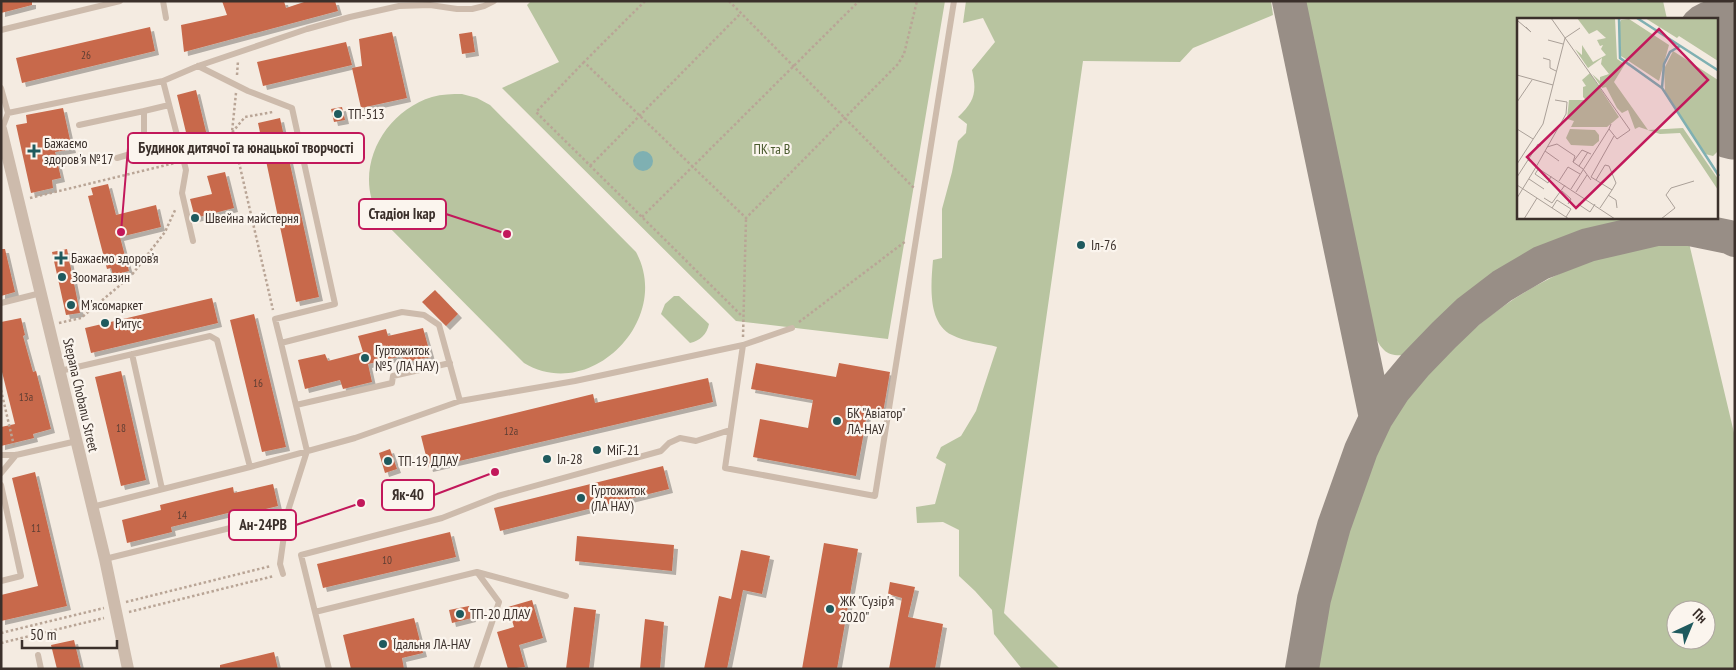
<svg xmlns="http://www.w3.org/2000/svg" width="1736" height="670" font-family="'PT Sans Narrow',sans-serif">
<defs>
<filter id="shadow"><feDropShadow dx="4" dy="4" stdDeviation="0" flood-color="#0004"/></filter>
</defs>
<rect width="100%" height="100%" fill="#f4ebe1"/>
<!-- green -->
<path fill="#b8c4a0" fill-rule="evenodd" d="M 531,1 L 945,1 L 888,339 L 736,321 L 502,88 L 559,62 L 527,5 Z
M 966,1 L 1271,1 L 1273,15 L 1193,48 L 1180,62 L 1083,61 L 1004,613 L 1060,669 L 1022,669 L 994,634 L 992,610 L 975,591 L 959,576 L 959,530 L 943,522 L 917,523 L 916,507 L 935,504 L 946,464 L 936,458 L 941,447 L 961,436 L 976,411 L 997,347 C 984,343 964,342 952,335 C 927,323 931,283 933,260 L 942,258 L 942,209 L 952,172 L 958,141 L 966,133 L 967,124 L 958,117 C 975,101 977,92 972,70 L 995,42 L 983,18 L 963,23 Z
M 1304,1 L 1663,1 L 1667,19 L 1518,19 L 1518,218 L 1634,218 C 1617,222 1599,226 1582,231 C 1513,254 1456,304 1406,355 C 1386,357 1382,350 1373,333 Z
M 462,94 L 477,98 L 490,105 L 636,252 C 673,320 590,403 524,363 L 379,217 C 352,170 383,112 432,97 C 442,94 452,94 462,94 Z
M 1668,241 L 1689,243 L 1735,437 L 1735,669 L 1316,669 C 1326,609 1338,550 1359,493 C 1363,481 1367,469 1372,458 C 1404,388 1475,317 1543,282 C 1582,261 1624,248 1668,241 ZM 1676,610 L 1706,610 L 1706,640 L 1676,640 Z
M 674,296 L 679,296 L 709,324 C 707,334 700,341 690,343 L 661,314 L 665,304 Z"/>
<!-- water -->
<path fill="#7fb0b2" d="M633 161a10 10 0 1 1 20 0a10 10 0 1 1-20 0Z"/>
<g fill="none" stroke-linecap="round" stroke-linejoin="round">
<!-- taxiway -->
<path stroke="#988e86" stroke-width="34" d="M 1289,1 L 1376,418
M 1302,669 L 1314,599 L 1334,526 L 1361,450 L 1376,418 L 1394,390 L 1415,365 L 1444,335 L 1468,312 L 1502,286 L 1541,263 L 1588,245 L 1657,229 L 1690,229 L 1729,237 L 1735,240"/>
<!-- runway -->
<path stroke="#988e86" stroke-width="85" d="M 1717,42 L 1735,117"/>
</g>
<!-- building -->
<path fill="#c8694b" filter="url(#shadow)" d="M 1,1 L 32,1 L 32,5 L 1,13 Z
M 222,1 L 284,1 L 286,8 L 307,1 L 335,1 L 338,11 L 184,52 L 181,25 L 227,15 Z
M 150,27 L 155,51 L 22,83 L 16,58 Z
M 392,32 L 407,98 L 361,108 L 352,68 L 362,66 L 359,39 Z
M 472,32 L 475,52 L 462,54 L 459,34 Z
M 346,42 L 352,65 L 263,86 L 257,62 Z
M 196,90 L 209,144 L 190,149 L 177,95 Z
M 342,107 L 345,120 L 334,122 L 331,109 Z
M 63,108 L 72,149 L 55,152 L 61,178 L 52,180 L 53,188 L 31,193 L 16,125 L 27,123 L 26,115 Z
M 280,118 L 319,297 L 296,302 L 258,123 Z
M 225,172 L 234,208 L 195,218 L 190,199 L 212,194 L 207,176 Z
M 108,184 L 116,215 L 156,205 L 161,227 L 120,237 L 129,271 L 113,275 L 111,268 L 107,269 L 88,196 L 93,195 L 91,188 Z
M 1,249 L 5,249 L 15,292 L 1,296 Z
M 67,249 L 80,313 L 66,315 L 52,252 Z
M 435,290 L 458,314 L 446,326 L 422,302 Z
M 212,298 L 218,323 L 91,353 L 85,328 Z
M 254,314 L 286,447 L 262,452 L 230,320 Z
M 21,318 L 25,335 L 23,336 L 33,372 L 36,371 L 51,429 L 33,434 L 34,438 L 1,446 L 1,427 L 15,424 L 1,368 L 1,322 Z
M 423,328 L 431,357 L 404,362 L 402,356 L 368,364 L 372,382 L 343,389 L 340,380 L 305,389 L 298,360 L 325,354 L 328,361 L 363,352 L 358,336 L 386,329 L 388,336 Z
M 756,363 L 836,377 L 839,363 L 890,372 L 883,413 L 868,410 L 856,476 L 753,457 L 760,419 L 808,428 L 813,400 L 751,389 Z
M 121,371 L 146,480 L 121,486 L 95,377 Z
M 708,378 L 713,402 L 429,468 L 421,436 L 593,394 L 595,403 Z
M 390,449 L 397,469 L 385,473 L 379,453 Z
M 663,466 L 669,489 L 500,531 L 494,508 Z
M 35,472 L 67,606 L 1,621 L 1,595 L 38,586 L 12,478 Z
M 273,484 L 278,506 L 233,517 L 232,512 L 171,527 L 172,532 L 127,543 L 122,520 L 161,510 L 160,505 L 233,487 L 234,493 Z
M 450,532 L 456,557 L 323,588 L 317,564 Z
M 577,536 L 674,545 L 672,571 L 575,561 Z
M 824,543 L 858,549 L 837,669 L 802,669 Z
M 741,550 L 770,556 L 762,594 L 743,590 L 727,669 L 704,669 L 719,596 L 731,599 Z
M 890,582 L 915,587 L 908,617 L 943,624 L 935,669 L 889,669 L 902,598 L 888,594 Z
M 532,600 L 543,638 L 519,645 L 525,667 L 508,669 L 497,632 L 514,627 L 508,607 Z
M 469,606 L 472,618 L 452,623 L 449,610 Z
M 574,607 L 596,610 L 589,669 L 566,669 Z
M 414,618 L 423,653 L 402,658 L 404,669 L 351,669 L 343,635 Z
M 645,619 L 664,622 L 660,669 L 640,669 Z
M 74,640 L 81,669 L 57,669 L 51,645 Z
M 274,652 L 278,669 L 220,669 L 220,665 Z"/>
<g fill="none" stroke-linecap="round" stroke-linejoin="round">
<!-- path -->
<path stroke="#b9a596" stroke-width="2.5" stroke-dasharray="2.5 2.5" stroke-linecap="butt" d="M 645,1 L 584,62 L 746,218 L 898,64 L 904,54 L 917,1
M 729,1 L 914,188
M 584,62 L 536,112 L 742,316
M 237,75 L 238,61
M 236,93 L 232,132 L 273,310
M 193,159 L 214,154 L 245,117 L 273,112
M 590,166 L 741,13
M 30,198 L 175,163
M 642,217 L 859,1
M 799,322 L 906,241
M 59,323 L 81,318 L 131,276 L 165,232 L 176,208
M 743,337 L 746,218
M 1,390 L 14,446
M 126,602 L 271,566
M 129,612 L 274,576
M 1,633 L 104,608
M 1,643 L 104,618"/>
<!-- service -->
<path stroke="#cdbbac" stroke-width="6" d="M 163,1 L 166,18
M 1,30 L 120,1
M 198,66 L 248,91 L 292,108 L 335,304 L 275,319 L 281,343
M 163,81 L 186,170 L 182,193 L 193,241
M 1,88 L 8,113
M 79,125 L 144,111
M 2,129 L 8,113 L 163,81 L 198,66 L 307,29 L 350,17 L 399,6 L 430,5 L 457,9 L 472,9 L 484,6 L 494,1
M 117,158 L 144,150 L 144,111 L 169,105
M 1,303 L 41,293
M 792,328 L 743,345 L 725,468 L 875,496 L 954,1
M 132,354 L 162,489
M 60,371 L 210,336 L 217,340 L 250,467
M 296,405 L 392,383 L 393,376 L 450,363
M 1,455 L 16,455 L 77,441
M 1,473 L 16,455
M 1,485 L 21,576 L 1,581
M 92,507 L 250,467 L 355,438 L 460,401 L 575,381 L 743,345
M 105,559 L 287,514
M 477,572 L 566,596
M 283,574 L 280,564 L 287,514 L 307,451 L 281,343 L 402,312 L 424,315 L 439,325 L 460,401
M 315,612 L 477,572 L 499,602 L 476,669
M 38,655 L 41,669
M 329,669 L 301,555 L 442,518 L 498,496 L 661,451 L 669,443 L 680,438 L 696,441 L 730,430"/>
<!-- minor -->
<path stroke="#cdbbac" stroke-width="12" d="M 1,129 L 105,559 L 128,669"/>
</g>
<!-- markers -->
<g fill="#1f5a5e" stroke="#fbf5ee" stroke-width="2">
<circle cx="338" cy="114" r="5"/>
<path d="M31.5 143.5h5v5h5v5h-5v5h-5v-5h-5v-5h5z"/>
<circle cx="195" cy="218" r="5"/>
<circle cx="1081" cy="245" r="5"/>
<path d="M58.5 250.5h5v5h5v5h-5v5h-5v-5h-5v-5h5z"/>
<circle cx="62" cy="277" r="5"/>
<circle cx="71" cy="305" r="5"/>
<circle cx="105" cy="323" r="5"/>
<circle cx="365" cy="358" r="5"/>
<circle cx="837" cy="421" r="5"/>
<circle cx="597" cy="450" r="5"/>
<circle cx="547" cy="459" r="5"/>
<circle cx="388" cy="461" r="5"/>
<circle cx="581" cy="498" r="5"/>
<circle cx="830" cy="609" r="5"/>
<circle cx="460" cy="614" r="5"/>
<circle cx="383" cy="644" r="5"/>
</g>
<g text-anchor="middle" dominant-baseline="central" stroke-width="4.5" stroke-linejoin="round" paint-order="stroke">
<!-- number labels -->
<g font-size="11" fill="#5e3e33">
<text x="86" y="55">26</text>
<text x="258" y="383">16</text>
<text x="26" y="397">13а</text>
<text x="121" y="428">18</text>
<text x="511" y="431">12а</text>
<text x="182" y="515">14</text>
<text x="36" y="528">11</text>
<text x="387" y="560">10</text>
</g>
<!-- poi labels -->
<g font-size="14" fill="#3b302b" stroke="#fbf5ee" text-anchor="start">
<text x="348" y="114">ТП-513</text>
<text x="44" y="143">Бажаємо<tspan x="44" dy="16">здоров'я №17</tspan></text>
<text x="205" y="218">Швейна майстерня</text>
<text x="1091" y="245">Іл-76</text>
<text x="71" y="258">Бажаємо здоров’я</text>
<text x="72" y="277">Зоомагазин</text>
<text x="81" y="305">М'ясомаркет</text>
<text x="115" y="323">Ритус</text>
<text x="375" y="350">Гуртожиток<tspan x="375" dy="16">№5 (ЛА НАУ)</tspan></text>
<text x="847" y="413">БК "Авіатор"<tspan x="847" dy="16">ЛА-НАУ</tspan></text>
<text x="607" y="450">МіГ-21</text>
<text x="557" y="459">Іл-28</text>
<text x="398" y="461">ТП-19 ДЛАУ</text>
<text x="591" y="490">Гуртожиток<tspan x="591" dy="16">(ЛА НАУ)</tspan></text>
<text x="840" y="601">ЖК "Сузір'я<tspan x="840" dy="16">2020"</tspan></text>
<text x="470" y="614">ТП-20 ДЛАУ</text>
<text x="393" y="644">Їдальня ЛА-НАУ</text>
</g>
<!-- park labels -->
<g font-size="14" fill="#4a5a2e" stroke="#fbf5ee">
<text x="772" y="149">ПК та В</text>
</g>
<!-- street labels -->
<g font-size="14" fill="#3b302b" stroke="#fbf5ee">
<text transform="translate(81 395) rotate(77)">Stepana Chobanu Street</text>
</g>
</g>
<!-- overview -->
<g transform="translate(1517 18)">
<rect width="201" height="201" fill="#f4ebe1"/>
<path d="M 60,0 L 98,0 L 100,41 L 108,46 L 97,64 L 131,112 L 166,110 L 201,161 L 201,172 L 163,115 L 143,116 L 122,109 L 118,111 L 111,92 L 105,95 L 100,90 L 89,69 L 85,70 L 75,56 L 83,63 L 83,59 L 92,56 L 84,46 L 85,40 L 71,50 L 58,31 L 65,37 L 65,27 L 76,44 L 89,37 L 84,31 L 86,27 L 83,28 L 80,22 L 89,20 L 80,12 L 72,16 ZM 128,0 L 201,0 L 201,43 L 162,18 L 160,20 ZM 112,1 L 152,27 L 142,63 L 104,38 L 102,6 L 104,2 ZM 156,33 L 201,62 L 201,133 L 196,138 L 188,136 L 148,73 L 147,51 ZM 73,55 L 102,99 L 90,109 L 54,109 L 57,103 L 50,101 L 52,82 L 69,82 L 66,79 L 66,69 L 69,68 L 65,62 ZM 53,111 L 78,112 L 82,117 L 82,123 L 76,128 L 54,127 L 49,120 Z" fill="#b8c4a0"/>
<path fill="none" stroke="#7fb0b2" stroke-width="2.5" d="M 102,0 L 103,40 L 145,70M 120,0 L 202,53M 163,28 L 153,34 L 147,46 L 145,70 L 202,158"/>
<path fill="none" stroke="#aaa098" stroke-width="1" d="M 34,0 L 113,112 L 100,121 L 92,111 L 94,106M 1,3 L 14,14 L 9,9M 48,20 L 63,10M 31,22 L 46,26M 26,40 L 33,42 L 33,50 L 39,53M 0,57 L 36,67M 0,84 L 15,62M 0,111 L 16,121M 30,129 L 40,126 L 58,138 L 56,144M 28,133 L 42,143M 0,146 L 26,106 L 48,20M 19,147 L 11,142 L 21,126 L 24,128M 62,148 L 71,134M 19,149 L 49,96 L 50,84 L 38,82M 22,150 L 18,156 L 31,165 L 34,158M 0,159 L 11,142M 12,161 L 27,171M 74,162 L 66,151 L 56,144 L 65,132 L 74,136M 79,162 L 88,147 L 92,148 L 99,165 L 95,172M 42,163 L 51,149 L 63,156M 0,167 L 52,201M 54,171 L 92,111M 45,173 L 54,181 L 51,186M 59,174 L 70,157M 91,177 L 99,182 L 100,190M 0,180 L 19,149 L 98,201M 27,180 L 35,185 L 48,167M 61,186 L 73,194 L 78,186M 35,190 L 40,182 L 54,191 L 49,199M 83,190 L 95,172 L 74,159 L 97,118M 7,201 L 20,180M 144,201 L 158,190 L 149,177 L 154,170 L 177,163"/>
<path fill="#c2185b" fill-opacity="0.15" stroke="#c2185b" stroke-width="2.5" d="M 142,11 L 191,62 L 59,190 L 10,139 Z"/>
<rect width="201" height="201" fill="none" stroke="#3b302b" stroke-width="2.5"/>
</g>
<!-- callouts -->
<path fill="none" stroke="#c2185b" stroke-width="2" d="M121 232L128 148M507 234L446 214M495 472L434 495M361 503L296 525"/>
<g fill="#c2185b" stroke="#fbf5ee" stroke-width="2">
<circle cx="121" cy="232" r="5"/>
<circle cx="507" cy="234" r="5"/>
<circle cx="495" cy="472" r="5"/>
<circle cx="361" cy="503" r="5"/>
</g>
<g fill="#fbf5ee" stroke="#c2185b" stroke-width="2">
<rect x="128" y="133" width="236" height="30" rx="5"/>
<rect x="359" y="199" width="87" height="30" rx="5"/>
<rect x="382" y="480" width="52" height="30" rx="5"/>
<rect x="229" y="510" width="67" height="30" rx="5"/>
</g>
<g font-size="15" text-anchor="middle" font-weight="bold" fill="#3b302b">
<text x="246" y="153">Будинок дитячої та юнацької творчості</text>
<text x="402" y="219">Стадіон Ікар</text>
<text x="408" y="500">Як-40</text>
<text x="263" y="530">Ан-24РВ</text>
</g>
<!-- border -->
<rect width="1736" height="670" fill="none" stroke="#3b302b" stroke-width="5"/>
<!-- north arrow -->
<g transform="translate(1691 625) rotate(44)"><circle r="24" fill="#fbf5ee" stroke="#aea6a0"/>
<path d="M0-4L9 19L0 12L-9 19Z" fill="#1f5a5e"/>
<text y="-8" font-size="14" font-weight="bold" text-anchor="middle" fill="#3b302b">Пн</text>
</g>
<!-- scale -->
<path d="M22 640v8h95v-8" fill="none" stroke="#3b302b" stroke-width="2.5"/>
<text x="30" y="640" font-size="15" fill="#3b302b" stroke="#fbf5ee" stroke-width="4" paint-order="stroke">50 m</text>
</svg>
